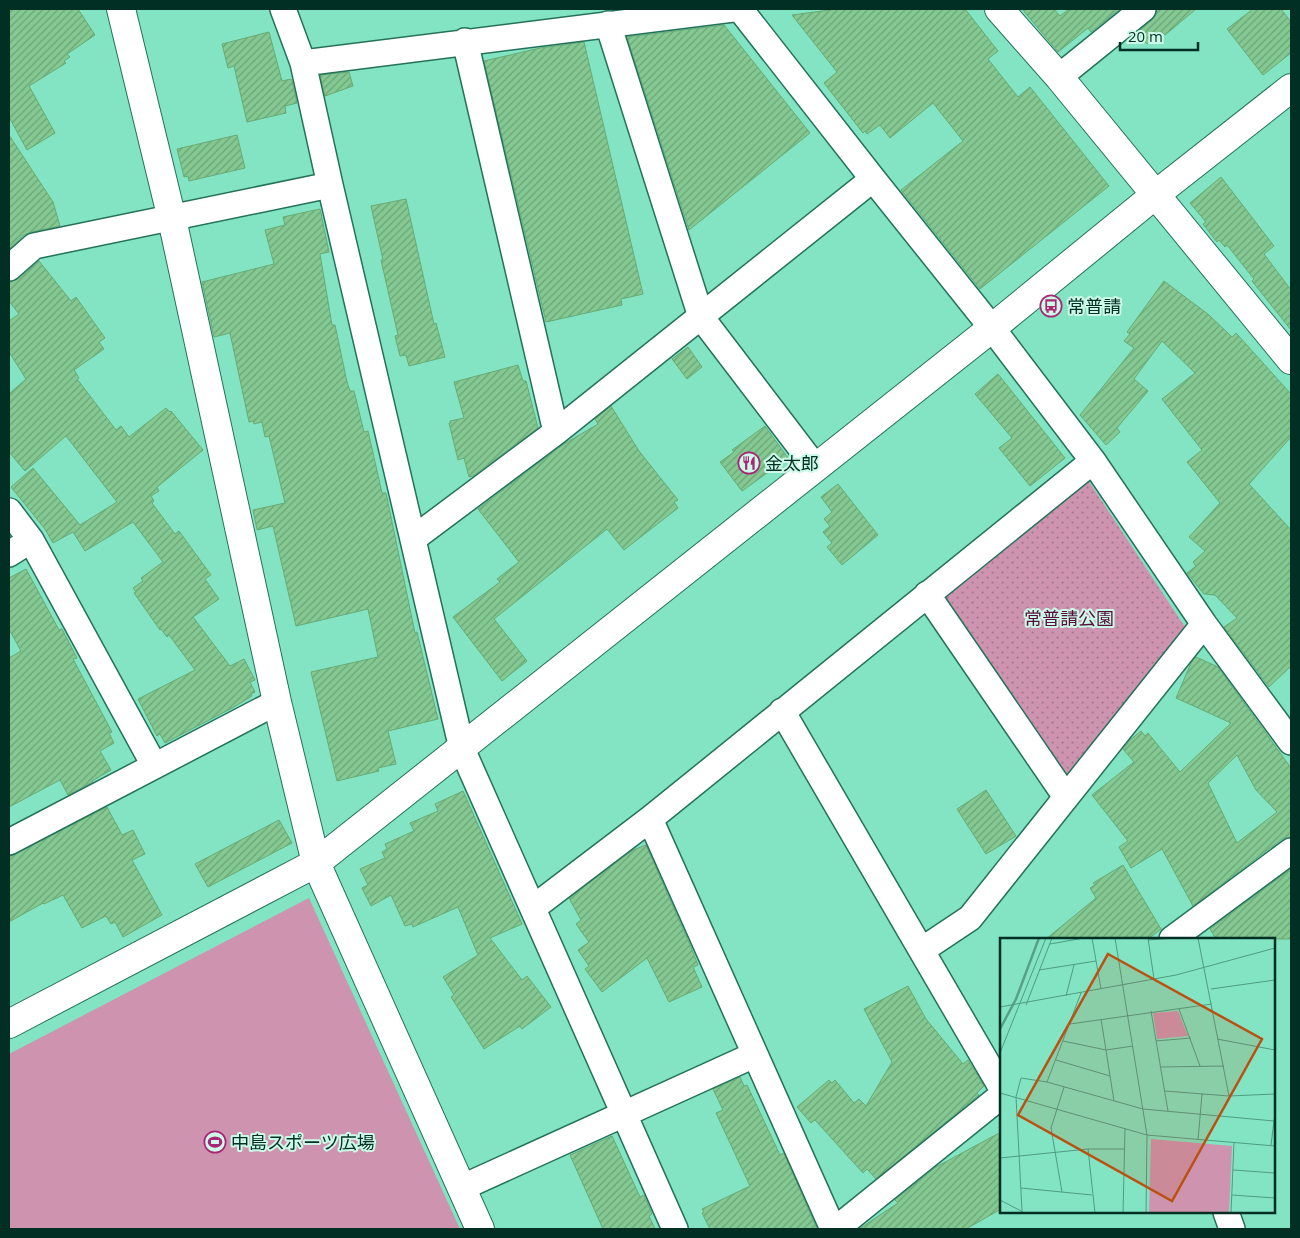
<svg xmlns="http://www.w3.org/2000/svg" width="1300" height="1238" font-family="'Open Sans','Noto Sans JP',sans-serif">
<defs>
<pattern id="grass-dots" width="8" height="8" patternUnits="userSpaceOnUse" patternTransform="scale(1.25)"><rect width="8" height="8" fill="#ce94af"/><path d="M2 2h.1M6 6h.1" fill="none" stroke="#a5798e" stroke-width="1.8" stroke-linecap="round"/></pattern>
<pattern id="building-hatch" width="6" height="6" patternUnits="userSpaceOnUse" patternTransform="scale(1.25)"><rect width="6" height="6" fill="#85c992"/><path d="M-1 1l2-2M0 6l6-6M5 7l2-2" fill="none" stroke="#6ba477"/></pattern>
</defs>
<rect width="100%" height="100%" fill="#82e4c2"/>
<!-- grass -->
<path fill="url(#grass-dots)" d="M 1088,480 L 1185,627 L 1068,776 L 941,595 Z"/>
<!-- garden -->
<path fill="#ce94af" d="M 309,898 L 460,1229 L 9,1229 L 9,1054 Z"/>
<!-- building -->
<path fill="url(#building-hatch)" stroke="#67ab75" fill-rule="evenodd" d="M 9,9 L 78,9 L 95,35 L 67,54 L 70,57 L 64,61 L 66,63 L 29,86 L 55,133 L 27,150 L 9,117 Z
M 837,9 L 965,9 L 998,51 L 988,59 L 1018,97 L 1030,87 L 1109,186 L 980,289 L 901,190 L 963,141 L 933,103 L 890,138 L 880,125 L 867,134 L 865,131 L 863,133 L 824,83 L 837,72 L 792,15 Z
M 1022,9 L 1054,9 L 1060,16 L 1069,9 L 1120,9 L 1091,32 L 1088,28 L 1058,52 Z
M 1157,9 L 1196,9 L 1165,35 L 1162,32 L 1147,44 L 1138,32 L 1152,20 L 1156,15 Z
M 1253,9 L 1281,9 L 1291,22 L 1291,53 L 1263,75 L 1227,29 Z
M 724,25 L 810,133 L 689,230 L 627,37 Z
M 269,32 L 282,81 L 291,79 L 292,81 L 297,103 L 285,106 L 286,113 L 247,122 L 234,66 L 228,68 L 222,44 Z
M 584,42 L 643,294 L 621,299 L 622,305 L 546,322 L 484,61 L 540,48 Z
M 349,72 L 353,86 L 325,96 L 320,75 Z
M 9,135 L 53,202 L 60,226 L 31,232 L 24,235 L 9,249 Z
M 237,135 L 245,168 L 189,181 L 188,176 L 184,177 L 177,149 Z
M 1221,177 L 1274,246 L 1264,254 L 1291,290 L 1291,330 L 1252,281 L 1254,279 L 1227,245 L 1225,247 L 1219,240 L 1217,242 L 1203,224 L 1206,222 L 1190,203 Z
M 406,199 L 434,324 L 436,323 L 445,357 L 409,366 L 406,355 L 400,356 L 395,336 L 398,335 L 381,260 L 383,260 L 371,206 Z
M 320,209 L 329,252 L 320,254 L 332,325 L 335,325 L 347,382 L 350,391 L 354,391 L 364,432 L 368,431 L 382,493 L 386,493 L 415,633 L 417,632 L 438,719 L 388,731 L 396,764 L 378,768 L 379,771 L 337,781 L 311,672 L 378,657 L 368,609 L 296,626 L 273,526 L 257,530 L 253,510 L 285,503 L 269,436 L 265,437 L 262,422 L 254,424 L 253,421 L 249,422 L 230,333 L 214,337 L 202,282 L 274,264 L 265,230 L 285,225 L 283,217 Z
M 39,261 L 71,301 L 76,297 L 105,338 L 99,342 L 104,349 L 74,370 L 79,378 L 77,379 L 116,430 L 121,426 L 129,437 L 166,408 L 170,412 L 171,411 L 203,450 L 157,487 L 159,491 L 151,496 L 154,501 L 152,503 L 175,534 L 179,531 L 211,575 L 205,579 L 219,599 L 193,617 L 230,666 L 244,659 L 255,680 L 250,682 L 255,692 L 251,694 L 252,696 L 234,707 L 165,743 L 160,734 L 157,736 L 138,699 L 195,670 L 169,635 L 167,637 L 161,629 L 160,630 L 134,593 L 136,592 L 133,588 L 143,581 L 141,578 L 163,562 L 133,522 L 85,551 L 73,532 L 53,543 L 45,529 L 11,487 L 33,468 L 80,525 L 117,502 L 66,436 L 25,471 L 9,452 L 9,394 L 26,379 L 9,352 L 9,321 L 19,314 L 9,301 L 9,282 L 18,279 Z
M 1164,281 L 1209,315 L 1232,337 L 1236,333 L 1291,394 L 1291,437 L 1249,484 L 1291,530 L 1291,666 L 1269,687 L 1224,627 L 1237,618 L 1215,595 L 1204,594 L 1187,573 L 1196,566 L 1193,562 L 1205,551 L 1189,537 L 1220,503 L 1187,462 L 1202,450 L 1162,399 L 1195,373 L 1162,341 L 1134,379 L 1148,391 L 1117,428 L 1120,432 L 1106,445 L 1080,415 L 1134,348 L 1124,341 L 1130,334 L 1127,332 Z
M 688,347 L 702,367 L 687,379 L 672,359 Z
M 518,365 L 523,381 L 526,381 L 538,428 L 473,476 L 469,477 L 464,458 L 458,460 L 449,423 L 451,423 L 450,421 L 464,418 L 454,382 Z
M 998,374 L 1065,458 L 1030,486 L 999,448 L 1012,438 L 975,394 Z
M 611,406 L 639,451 L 678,500 L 674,502 L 678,508 L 624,550 L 607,529 L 494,619 L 527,661 L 502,681 L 453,617 L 500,582 L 497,579 L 519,562 L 478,509 L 564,444 L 598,424 L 595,419 Z
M 765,426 L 788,458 L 742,491 L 720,462 L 734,452 L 732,450 Z
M 838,484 L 878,535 L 842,565 L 827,547 L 832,543 L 823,532 L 830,526 L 824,519 L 832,512 L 821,497 Z
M 26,569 L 59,630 L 62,629 L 77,658 L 73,659 L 112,732 L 109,733 L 114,743 L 100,751 L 111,770 L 92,781 L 93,782 L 68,795 L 60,780 L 9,807 L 9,658 L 21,651 L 9,629 L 9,578 Z
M 1196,657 L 1218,667 L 1291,768 L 1291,837 L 1282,839 L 1193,906 L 1162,849 L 1131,868 L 1119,847 L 1128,841 L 1092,795 L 1134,762 L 1123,749 L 1130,740 L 1141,731 L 1145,736 L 1148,733 L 1180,772 L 1231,723 L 1176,698 L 1191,663 ZM 1237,755 L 1256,790 L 1277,812 L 1237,843 L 1208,783 Z
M 986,790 L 1016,836 L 986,854 L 957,809 Z
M 463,791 L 522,924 L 490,938 L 522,980 L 527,976 L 551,1007 L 522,1029 L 520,1026 L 484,1049 L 451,997 L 454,995 L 443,977 L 478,955 L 458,907 L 413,927 L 412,924 L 405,926 L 391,895 L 371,906 L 362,888 L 368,885 L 360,869 L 385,858 L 382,852 L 387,849 L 385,844 L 414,831 L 410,823 L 438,811 L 435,804 Z
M 107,807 L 122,835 L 133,830 L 145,854 L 132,860 L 162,915 L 123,937 L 115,922 L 111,924 L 106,916 L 82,928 L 63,895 L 44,904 L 43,903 L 9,922 L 9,857 Z
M 279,820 L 292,843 L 208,887 L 195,864 Z
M 646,845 L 691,947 L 698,965 L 693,967 L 702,987 L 669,1002 L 647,958 L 602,992 L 585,969 L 589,966 L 578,950 L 589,942 L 576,924 L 581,920 L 569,898 L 633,850 Z
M 1123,865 L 1161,929 L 1148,939 L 1046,939 L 1096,898 L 1090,888 L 1095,885 L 1093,883 Z
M 1291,869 L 1291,939 L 1216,939 L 1210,929 Z
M 908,986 L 926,1019 L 963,1064 L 968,1060 L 984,1086 L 977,1093 L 979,1095 L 876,1179 L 867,1169 L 863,1173 L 815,1120 L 811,1123 L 797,1107 L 829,1080 L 832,1083 L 835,1080 L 854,1103 L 859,1099 L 866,1106 L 892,1062 L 864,1009 Z
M 740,1077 L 744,1086 L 747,1085 L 780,1155 L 784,1153 L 817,1229 L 710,1229 L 702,1213 L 704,1212 L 702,1209 L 750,1186 L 716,1113 L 723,1110 L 713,1089 Z
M 1001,1132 L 1001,1209 L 966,1229 L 859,1229 L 898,1203 L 895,1200 L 936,1167 Z
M 612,1136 L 640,1197 L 644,1195 L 652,1214 L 649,1216 L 655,1229 L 603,1229 L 570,1155 Z"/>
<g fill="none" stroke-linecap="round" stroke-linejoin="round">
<!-- street casing -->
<g stroke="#24725b" stroke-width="28">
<path id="street" d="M 283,9 L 303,63 L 330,185 L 462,749 L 675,1229
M 740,9 L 873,179 L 992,328 L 1093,461 L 1204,624 L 1291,742
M 608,24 L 701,317 L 816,468
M 465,41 L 556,432
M 303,63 L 733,9
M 1059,77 L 1143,9
M 9,268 L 34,246 L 330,185
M 9,511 L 31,540 L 154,765
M 413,539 L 556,432 L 873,179
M 9,554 L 31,540
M 927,594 L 1066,797
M 782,711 L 1001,1087
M 650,819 L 833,1229
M 9,842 L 277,702
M 533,908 L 650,819 L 1093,461
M 1172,939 L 1291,851
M 922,950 L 970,918 L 1204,624
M 461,1188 L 754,1055
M 1226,1212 L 1232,1229
M 836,1229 L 1001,1096"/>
</g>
<!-- secondary casing -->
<g stroke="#24725b" stroke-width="30">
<path id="secondary" d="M 121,9 L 172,219 L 277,702 L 316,863 L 480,1229
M 999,9 L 1059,77 L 1291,360
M 9,1024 L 316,863 L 992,328 L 1155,195 L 1291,88"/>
</g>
<!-- street -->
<use href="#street" stroke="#fff" stroke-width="25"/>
<!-- secondary -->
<use href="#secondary" stroke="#fff" stroke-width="28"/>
</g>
<!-- icons -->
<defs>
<g id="bus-ring" transform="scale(1.125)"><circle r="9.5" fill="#cdfae8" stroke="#a82673" stroke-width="1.5"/><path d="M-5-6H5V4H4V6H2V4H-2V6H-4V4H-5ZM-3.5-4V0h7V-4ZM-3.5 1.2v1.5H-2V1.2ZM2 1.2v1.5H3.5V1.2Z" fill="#a82673"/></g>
<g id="restaurant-ring" transform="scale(1.125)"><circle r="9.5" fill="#cdfae8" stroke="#a82673" stroke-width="1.5"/><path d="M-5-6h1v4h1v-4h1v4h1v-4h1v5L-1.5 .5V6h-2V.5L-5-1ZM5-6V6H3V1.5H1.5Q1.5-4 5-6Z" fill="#a82673"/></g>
<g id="stadium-ring" transform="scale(1.125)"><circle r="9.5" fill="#cdfae8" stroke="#a82673" stroke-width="1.5"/><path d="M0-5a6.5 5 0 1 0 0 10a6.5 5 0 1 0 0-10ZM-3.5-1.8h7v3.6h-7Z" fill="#a82673"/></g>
</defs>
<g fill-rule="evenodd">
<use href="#bus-ring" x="1051" y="306"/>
<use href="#restaurant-ring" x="749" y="463"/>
<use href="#stadium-ring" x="215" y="1142"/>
</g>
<g text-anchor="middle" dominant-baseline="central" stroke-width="4" stroke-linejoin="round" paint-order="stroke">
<!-- poi labels -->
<g font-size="18" fill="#022f23" stroke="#cdfae8" text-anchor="start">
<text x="1067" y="306">常普請</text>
<text x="765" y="463">金太郎</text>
<text x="231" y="1142">中島スポーツ広場</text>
</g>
<!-- park labels -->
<g font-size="18" fill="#570e39" stroke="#cdfae8">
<text x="1069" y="618">常普請公園</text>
</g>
</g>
<!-- overview -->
<g transform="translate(1000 938)">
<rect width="275" height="275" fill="#82e4c2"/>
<path d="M 178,73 L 188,98 L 157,101 L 153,75 Z" fill="#ce94af"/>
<path d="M 151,201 L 232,208 L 229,275 L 149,275 Z" fill="#ce94af"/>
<path fill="none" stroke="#57a087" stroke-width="2.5" d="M 0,91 L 16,61 L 39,0"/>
<path fill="none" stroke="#4f9c82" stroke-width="1" d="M 92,0 L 101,51M 115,0 L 147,197 L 146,275M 148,0 L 154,41M 198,0 L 229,158M 148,2 L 176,0M 50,6 L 84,0M 39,32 L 96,23M 211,51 L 275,42M 66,58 L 74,27M 26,67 L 52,0M 0,69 L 176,37 L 275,10M 179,71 L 200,128M 151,73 L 168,173M 101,81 L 114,163M 70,86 L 212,66M 217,101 L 275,112M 63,103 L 106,112 L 133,108M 156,103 L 191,100M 0,115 L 46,0M 56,122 L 110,138M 161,129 L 224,128M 47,144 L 81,55M 165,153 L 229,158 L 275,156M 0,155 L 147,197 L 275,208M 198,202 L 202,156M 271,207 L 275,175M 88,211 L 95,275M 0,220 L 88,211 L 124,211M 233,232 L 275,235M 21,250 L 92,257M 62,254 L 51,190 L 64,149M 232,257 L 275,260M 0,262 L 23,274M 22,273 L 16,159 L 21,140 L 47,144 L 143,171 L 274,183M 123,275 L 125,191M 231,275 L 234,204"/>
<path fill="#ba5111" fill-opacity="0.15" stroke="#ba5111" stroke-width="2.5" d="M 108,16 L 262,101 L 172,263 L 18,177 Z"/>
<rect width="275" height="275" fill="none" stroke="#022f23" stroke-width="2.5"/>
</g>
<!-- border -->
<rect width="1300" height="1238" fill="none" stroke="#022f23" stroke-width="20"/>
<!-- scale -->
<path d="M1120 42v8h78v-8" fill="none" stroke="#022f23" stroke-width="2.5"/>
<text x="1128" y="42" font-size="15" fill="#022f23" stroke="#cdfae8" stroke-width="4" paint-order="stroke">20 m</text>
</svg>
